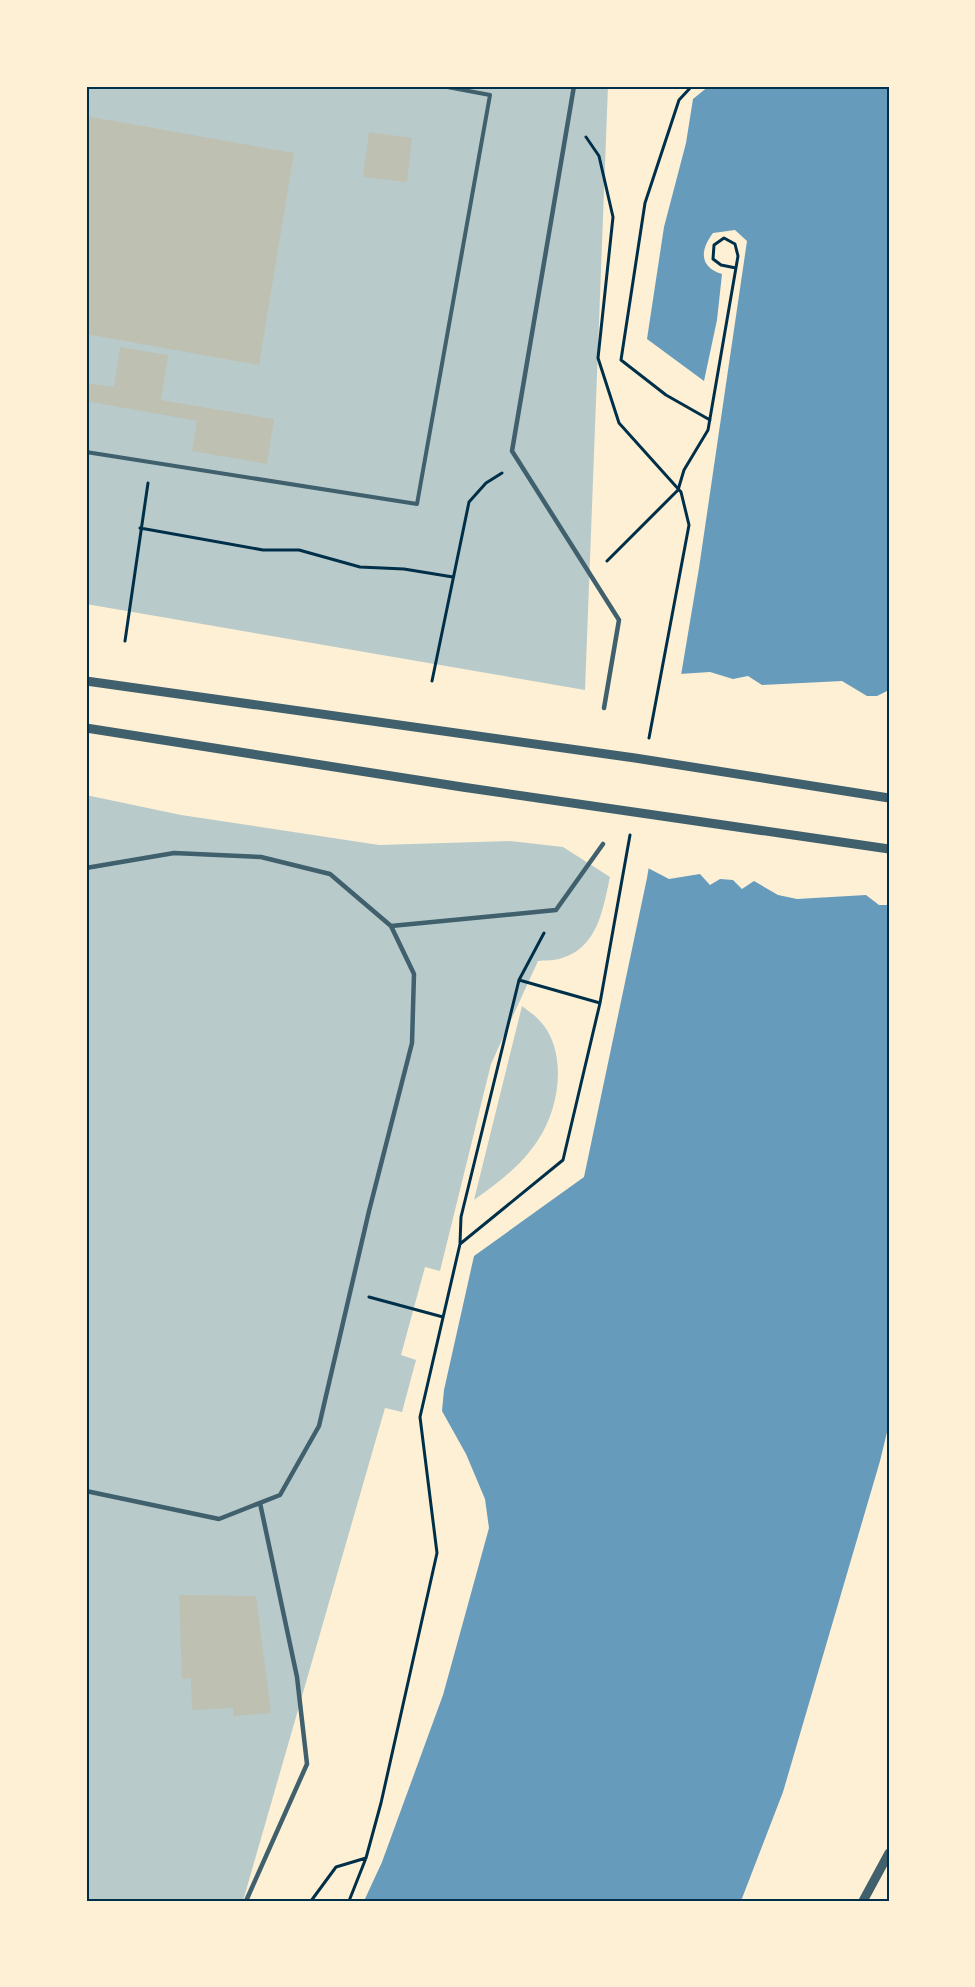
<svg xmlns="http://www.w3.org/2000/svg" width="975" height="1987" font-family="Commissioner,sans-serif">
<rect width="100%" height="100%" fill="#fdf0d5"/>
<!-- green -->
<path fill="#b9caca" d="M 86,86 L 608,86 L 585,690 L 86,604 Z
M 86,795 L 181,815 L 379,845 L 510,841 L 563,847 L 610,877 C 603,909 598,947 562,958 C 555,961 545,960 538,961 L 491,1064 L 440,1271 L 425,1267 L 401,1355 L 416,1360 L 402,1412 L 385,1408 L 243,1901 L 86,1901 Z
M 522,1006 C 528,1011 535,1015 540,1021 C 568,1051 560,1108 538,1140 C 522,1165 498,1183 474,1200 Z"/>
<!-- water -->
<path fill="#669bbc" d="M 709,86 L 889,86 L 889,1424 L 880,1461 L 783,1792 L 741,1901 L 364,1901 L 382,1862 L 443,1695 L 489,1528 L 485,1499 L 466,1454 L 442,1411 L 444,1390 L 474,1256 L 584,1177 L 647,878 L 699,568 L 747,241 L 735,230 L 713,233 C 700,250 699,267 722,274 L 717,320 L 704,381 L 647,339 L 664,227 L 686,143 L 693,99 Z"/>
<!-- pier -->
<path fill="#fdf0d5" d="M 710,672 L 733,679 L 748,676 L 762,685 L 842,681 L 867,696 L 877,696 L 889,690 L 889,905 L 879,905 L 866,895 L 797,899 L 778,895 L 754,881 L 742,889 L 733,880 L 720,879 L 710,885 L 700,874 L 669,879 L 646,867 L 679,674 Z"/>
<!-- building -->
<path fill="#bec0b2" d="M 86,116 L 294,153 L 259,365 L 86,334 Z
M 369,132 L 412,138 L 407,182 L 363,177 Z
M 120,347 L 168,355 L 161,400 L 274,419 L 267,464 L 192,451 L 197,421 L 86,401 L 86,383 L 114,387 Z
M 179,1595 L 256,1596 L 271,1713 L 233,1716 L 233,1708 L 192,1710 L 191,1678 L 182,1679 Z"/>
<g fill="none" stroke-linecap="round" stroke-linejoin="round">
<!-- path -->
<path stroke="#003049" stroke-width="3" d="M 692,86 L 679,100 L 645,203 L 621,360 L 666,395 L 710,420
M 586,137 L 599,156 L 613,217 L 598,358 L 619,423 L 681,492 L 689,525 L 649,738
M 140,528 L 263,550 L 299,550 L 360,567 L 404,569 L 453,577
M 607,561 L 678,490 L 684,470 L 708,430 L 738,256 L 735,244 L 724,238 L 714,245 L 713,259 L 721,265 L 736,268
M 125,641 L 148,483
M 432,681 L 469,502 L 486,483 L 502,473
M 519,980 L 600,1003
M 460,1243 L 461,1217 L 519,980 L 544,933
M 369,1297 L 443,1317
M 311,1901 L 336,1867 L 366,1858
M 349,1901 L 366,1858 L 381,1803 L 437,1553 L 420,1417 L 460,1244 L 563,1160 L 600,1003 L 630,835"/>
<!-- service -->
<path stroke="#3f606c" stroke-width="4" d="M 86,452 L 417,504 L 490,95 L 442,86"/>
<!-- pedestrian -->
<path stroke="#3f606c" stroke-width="4.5" d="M 574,86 L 512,451 L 619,620 L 604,708
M 86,868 L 174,853 L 261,857 L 330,874 L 391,926 L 414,974 L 412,1043 L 369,1211 L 319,1426 L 280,1495 L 219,1519 L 86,1491
M 391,926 L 556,910 L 603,844
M 246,1901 L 307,1764 L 297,1677 L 260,1503"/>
<!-- tertiary -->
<path stroke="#3f606c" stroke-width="9" d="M 86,681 L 635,758 L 889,798
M 86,728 L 462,787 L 889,849
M 863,1901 L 889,1853"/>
</g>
<!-- border -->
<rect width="975" height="1987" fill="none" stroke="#fdf0d5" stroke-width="175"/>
<rect x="88" y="88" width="800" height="1812" fill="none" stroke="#003049" stroke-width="2"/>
</svg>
